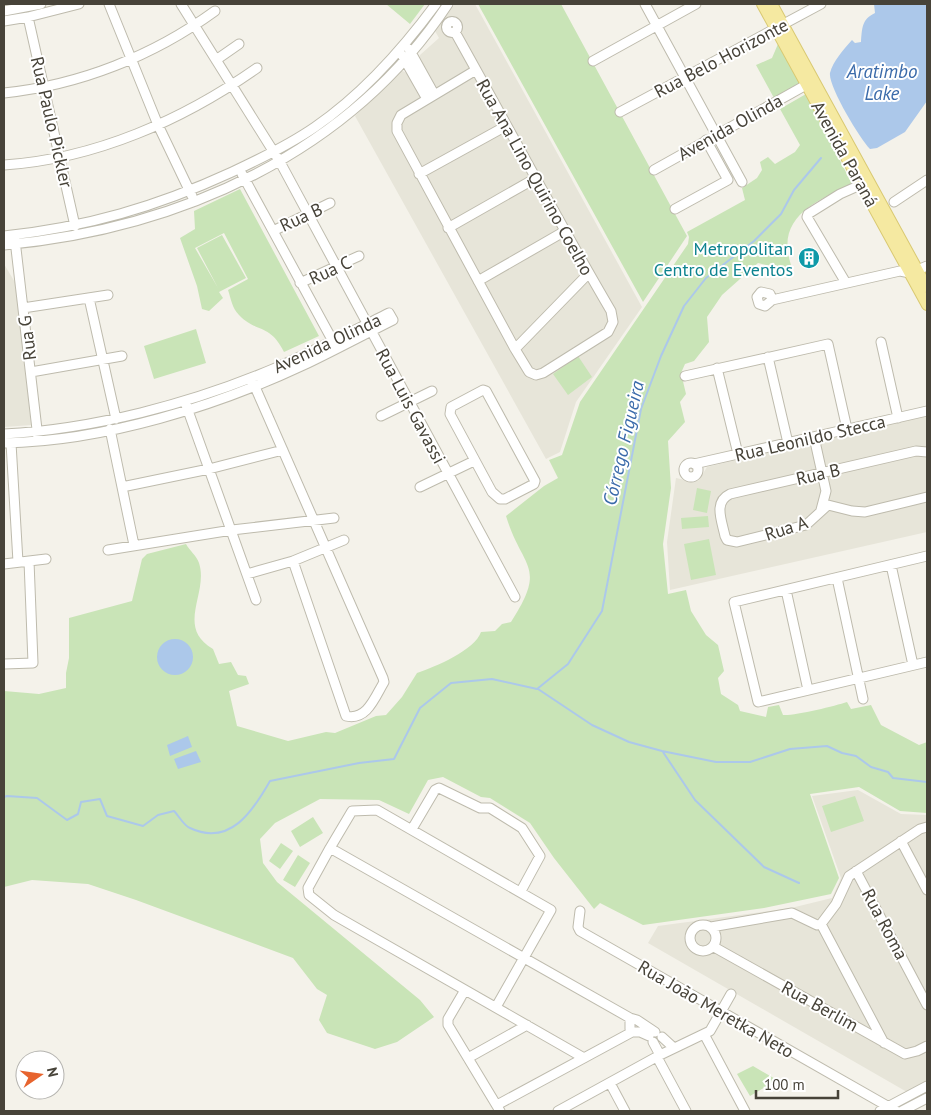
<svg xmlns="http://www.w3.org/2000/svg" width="931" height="1115" font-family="'PT Sans',sans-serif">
<rect width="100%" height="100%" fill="#f4f2ea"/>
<!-- residential -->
<path fill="#e7e5d9" d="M 455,4 L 475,4 L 642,307 L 576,402 L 560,452 L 546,459 L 355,116 L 401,70 L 408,74 L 418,63 L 420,55 L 439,38 L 435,31 Z
M 4,264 L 16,284 L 31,425 L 4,427 Z
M 927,414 L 927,532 L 670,590 L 667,542 L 676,478 L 694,482 L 699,480 L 707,467 Z
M 858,790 L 901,814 L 927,815 L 927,1081 L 907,1092 L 648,943 L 658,926 L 791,908 L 832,898 L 841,878 L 812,796 Z"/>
<!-- green -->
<path fill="#c9e4b7" d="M 386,4 L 425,4 L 410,24 Z
M 478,4 L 561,4 L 687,236 L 643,302 Z
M 778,44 L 781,45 L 802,83 L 774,98 L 756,65 L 772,58 Z
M 806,94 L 852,184 C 816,201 775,217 791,265 L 783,269 L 758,263 L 722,295 L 707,317 L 709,342 L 694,361 L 685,364 L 681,373 L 686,394 L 680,402 L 685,422 L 668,441 L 671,488 L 663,544 L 668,594 L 686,590 L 691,611 L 706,635 L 718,645 L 724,671 L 718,678 L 721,694 L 738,705 L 740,711 L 766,717 L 768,707 L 779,705 L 783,715 C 794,716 835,706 847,702 L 851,709 L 871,705 L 881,725 L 919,745 L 927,742 L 927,813 L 900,811 L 859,787 L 810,794 L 839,878 L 831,894 L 764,908 L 643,925 L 600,903 L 594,909 L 554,858 L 530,823 L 490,798 L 481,797 L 443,777 L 428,780 L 409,814 L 379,800 L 320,799 L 275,823 L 260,839 L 263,863 L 277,882 L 420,1000 L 434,1017 L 397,1042 L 375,1049 L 327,1033 L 319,1020 L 327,995 L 317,989 L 293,958 L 136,900 L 88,884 L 32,880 L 4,887 L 4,691 L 39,694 L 66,688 L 66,673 L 69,658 L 69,618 L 132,601 L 142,559 L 147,554 L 186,544 C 189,550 197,556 199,563 C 209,593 175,627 213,649 L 219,664 L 231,662 L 238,675 L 246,676 L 249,684 L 229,691 L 237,726 L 288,741 L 326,732 L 335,733 L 376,716 L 386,715 L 402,697 L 417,673 C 435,667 475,650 481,632 L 495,631 L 502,624 L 511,622 C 548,565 522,569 506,516 L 544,486 L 558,478 L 549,460 L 562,455 L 580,402 L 688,244 L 689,237 L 687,232 L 745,200 L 742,188 L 757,178 L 762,170 L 760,162 L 768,157 L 775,164 L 795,152 L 800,145 L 780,109 Z
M 240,189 L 319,336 L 284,352 C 270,323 256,333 239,315 C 232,308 231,299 228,290 L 248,279 L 224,233 L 195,248 L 218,288 L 197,248 L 222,235 L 246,278 L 219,292 L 223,298 L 209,311 L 202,309 L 197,286 L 180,238 L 195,229 L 194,211 Z
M 196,329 L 206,363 L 154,379 L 144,346 Z
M 578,356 L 592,377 L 568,395 L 553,374 Z
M 697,488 L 711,491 L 707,513 L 693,510 Z
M 708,516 L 709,527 L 682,529 L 681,518 Z
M 709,539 L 716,575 L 691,580 L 684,544 Z
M 855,796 L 864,821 L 831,832 L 822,806 Z
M 313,817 L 323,833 L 300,847 L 291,831 Z
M 281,843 L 293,851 L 280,869 L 269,861 Z
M 298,855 L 310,863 L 295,887 L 283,880 Z
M 753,1066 L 777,1080 L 750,1096 L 737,1074 Z"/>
<!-- water -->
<path fill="#acc8ea" d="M 874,4 L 927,4 L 927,101 L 905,132 L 877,148 L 870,149 C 860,139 828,86 830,73 C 833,61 844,49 852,40 L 855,43 L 861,42 C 862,28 862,19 875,13 Z
M157 657a18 18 0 1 1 36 0a18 18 0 1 1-36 0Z
M 188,736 L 192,747 L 170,756 L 167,745 Z
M 196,751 L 201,762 L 178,769 L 174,759 Z"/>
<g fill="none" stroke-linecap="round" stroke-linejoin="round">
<!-- stream -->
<path stroke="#acc8ea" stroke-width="2" d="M 538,689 L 592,725 L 629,742 L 662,751 L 716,762 L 750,762 L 790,749 L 827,746 L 842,753 L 856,756 L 871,767 L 888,772 L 893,778 L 927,782
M 663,752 L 695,800 L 764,867 L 799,883
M 4,797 L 7,796 L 37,798 L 67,820 L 78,814 L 81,802 L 100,799 L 107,816 L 143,826 L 158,815 L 174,811 C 179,816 184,826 190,828 C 230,847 253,811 270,781 L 359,763 L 394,759 L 420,708 L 451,683 L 492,679 L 537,689 L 568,664 L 602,611 L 641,409 L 661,356 L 684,306 L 706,278 L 754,241 L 781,214 L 794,190 L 821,158"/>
<!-- minor casing -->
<g stroke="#bebbad" stroke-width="11">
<path id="minor" d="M 109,4 L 158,125 L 192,196
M 181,4 L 280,162 L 515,597
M 645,4 L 742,182
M 4,11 L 41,4
M 28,17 L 75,226
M 4,21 L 28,17 L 79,4
M446.5 27a5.5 5.5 0 1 1 11 0a5.5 5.5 0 1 1-11 0Z
M 455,32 C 507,125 557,219 611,311 L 613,322 L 608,332 L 543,373 L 536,375 L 529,372 L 515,349 L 397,131 L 397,123 L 401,115 L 476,70
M 409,49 L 434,94
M 402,55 L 427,99
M 216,60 L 239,44
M 593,61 L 696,4
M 4,93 C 80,85 153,56 215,11
M 620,112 L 821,4
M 4,165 C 95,159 183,120 257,68
M 654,170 L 806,85
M 242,174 L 335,345
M 419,174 L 506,126
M 894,202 L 927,180
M 675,209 L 728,180 L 706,140
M 448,228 L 536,178
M 273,231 L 330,203
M 4,236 C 87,227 156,207 232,172 C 260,159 289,145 315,127 C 363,94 402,50 436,4
M 15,240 L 38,438
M 4,245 C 178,229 349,154 448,4
M 478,281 L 565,231
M 300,283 L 359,256
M 846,283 L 807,217 L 808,214 L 840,194 L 867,182
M 89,298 L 116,419
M 772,300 L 770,294 L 761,292 L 757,297 L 759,304 L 765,306 L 772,300 L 900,271 L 910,273 L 927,266
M 23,308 L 108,295
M 881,342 L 898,418
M 515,349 L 589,273
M 768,357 L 788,443
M 717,368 L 738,454
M 31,372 L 122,356
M 685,376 L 828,344 L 847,429
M 252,380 L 383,678 L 384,682 C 375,697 367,721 346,716 L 293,561
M 483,390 L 486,391 L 535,481 L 534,484 L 505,499 L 500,499 L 492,492 L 450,414 L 451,407 Z
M 186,405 L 256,600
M 381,416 L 432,391
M 110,429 L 134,545
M 4,434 C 94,429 190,404 273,369 C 312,352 351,332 389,313 L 393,320 C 365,334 337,349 308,363 C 217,406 105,441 4,443
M 814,437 L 826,491 L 821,510
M 11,443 L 18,562
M 927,452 L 916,451 L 730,494 C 713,502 722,521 725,536 L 727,540 L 737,542 L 806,525 L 828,505 L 852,511 L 865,512 L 927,497
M684 470a7 7 0 1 1 14 0a7 7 0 1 1-14 0Z
M 694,464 L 927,411
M 122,487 L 209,469 L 283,450
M 420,487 L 474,461
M 108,550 L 232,530 L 334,518
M 927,556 L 734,602 L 758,702 L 927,662
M 4,564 L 46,559
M 891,565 L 913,665
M 247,574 L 293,561 L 344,540
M 837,578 L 863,699
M 786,590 L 808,690
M 4,664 L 33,663 L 29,561
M 412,829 L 435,790 L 439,788 L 480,808 L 490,808 L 522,828 L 540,856 L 521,891
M 901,841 L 927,890
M 330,848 L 352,811 L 377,810 L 551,910 L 496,1007
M 856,871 L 927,1005
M 580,911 L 578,927 L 580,931 L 896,1111
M 821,924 L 884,1043
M690 938a13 13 0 1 1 26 0a13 13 0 1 1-26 0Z
M 711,927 L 792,913 L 817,925 L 821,924 L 836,904 L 849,876 L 920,829 L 927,827
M 714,947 L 905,1054 L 917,1051 L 927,1046
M 465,990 L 448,1019 L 448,1025 L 500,1111
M 630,1018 L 637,1020 L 655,1032
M 704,1034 L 745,1111
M 662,1037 L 674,1048
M 653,1042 L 660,1055
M 657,1057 L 686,1111
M 468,1058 L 527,1025
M 584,1058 L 334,915 L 309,895 L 308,888 L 330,848 L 630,1018 L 630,1029 L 632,1032 L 640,1032 L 649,1036
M 610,1083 L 625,1111
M 497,1105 L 632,1032
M 558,1111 L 660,1055 L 710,1031 L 731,994
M 880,1111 L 927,1086
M 902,1111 L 927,1098"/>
</g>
<!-- major casing -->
<g stroke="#d9c972" stroke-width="12">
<path id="major" d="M 762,4 L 927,305
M 772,4 L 927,287"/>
</g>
<!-- minor -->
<use href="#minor" stroke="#fff" stroke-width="9"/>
<!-- major -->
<use href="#major" stroke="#f5e9a1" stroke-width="10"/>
</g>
<!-- icons -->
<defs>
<g id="building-disc" transform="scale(1.125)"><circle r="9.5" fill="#0f9aa8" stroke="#fff"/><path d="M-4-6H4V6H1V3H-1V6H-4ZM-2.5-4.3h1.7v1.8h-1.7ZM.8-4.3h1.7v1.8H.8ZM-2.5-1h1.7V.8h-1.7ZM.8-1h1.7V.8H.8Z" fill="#fff"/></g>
</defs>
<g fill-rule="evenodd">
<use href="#building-disc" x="809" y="258"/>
</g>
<g text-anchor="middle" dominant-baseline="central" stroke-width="4" stroke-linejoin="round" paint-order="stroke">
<!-- street labels -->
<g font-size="18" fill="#474339" stroke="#fff">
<text transform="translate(721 58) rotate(-28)">Rua Belo Horizonte</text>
<text transform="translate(52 122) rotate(77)">Rua Paulo Pickler</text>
<text transform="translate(730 127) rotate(-29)">Avenida Olinda</text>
<text transform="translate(845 154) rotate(61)">Avenida Paraná</text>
<text transform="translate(535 177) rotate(61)">Rua Ana Lino Quirino Coelho</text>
<text transform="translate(301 217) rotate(-25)">Rua B</text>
<text transform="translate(330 270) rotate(-25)">Rua C</text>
<text transform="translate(27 338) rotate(-97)">Rua G</text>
<text transform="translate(327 343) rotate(-25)">Avenida Olinda</text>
<text transform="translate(411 406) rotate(62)">Rua Luis Gavassi</text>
<text transform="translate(810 438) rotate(-13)">Rua Leonildo Stecca</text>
<text transform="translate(818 474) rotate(-13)">Rua B</text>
<text transform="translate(786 528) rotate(-18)">Rua A</text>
<text transform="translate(885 924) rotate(62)">Rua Roma</text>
<text transform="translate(820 1006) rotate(29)">Rua Berlim</text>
<text transform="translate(716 1009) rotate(30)">Rua João Meretka Neto</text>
</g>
<!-- culture labels -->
<g font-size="18" fill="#0d838f" stroke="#fff" text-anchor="end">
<text x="793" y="248">Metropolitan<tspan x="793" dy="21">Centro de Eventos</tspan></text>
</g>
<!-- water labels -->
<g font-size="19" font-style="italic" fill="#3b6baa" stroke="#fff">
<text x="882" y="71">Aratimbo<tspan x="882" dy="22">Lake</tspan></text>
<text transform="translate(623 443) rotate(-77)">Córrego Figueira</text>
</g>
</g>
<!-- border -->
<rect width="931" height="1115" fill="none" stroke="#474339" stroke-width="10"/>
<!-- north arrow -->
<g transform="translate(40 1075) rotate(77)"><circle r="24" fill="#ffffff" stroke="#b5b4b0"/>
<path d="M0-4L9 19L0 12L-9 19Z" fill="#e7642e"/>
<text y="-8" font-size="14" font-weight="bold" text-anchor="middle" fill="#474339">N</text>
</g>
<!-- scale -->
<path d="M756 1090v8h82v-8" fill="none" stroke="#474339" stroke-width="2.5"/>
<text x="764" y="1090" font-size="15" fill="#474339" stroke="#ffffff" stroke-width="4" paint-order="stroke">100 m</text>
</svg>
